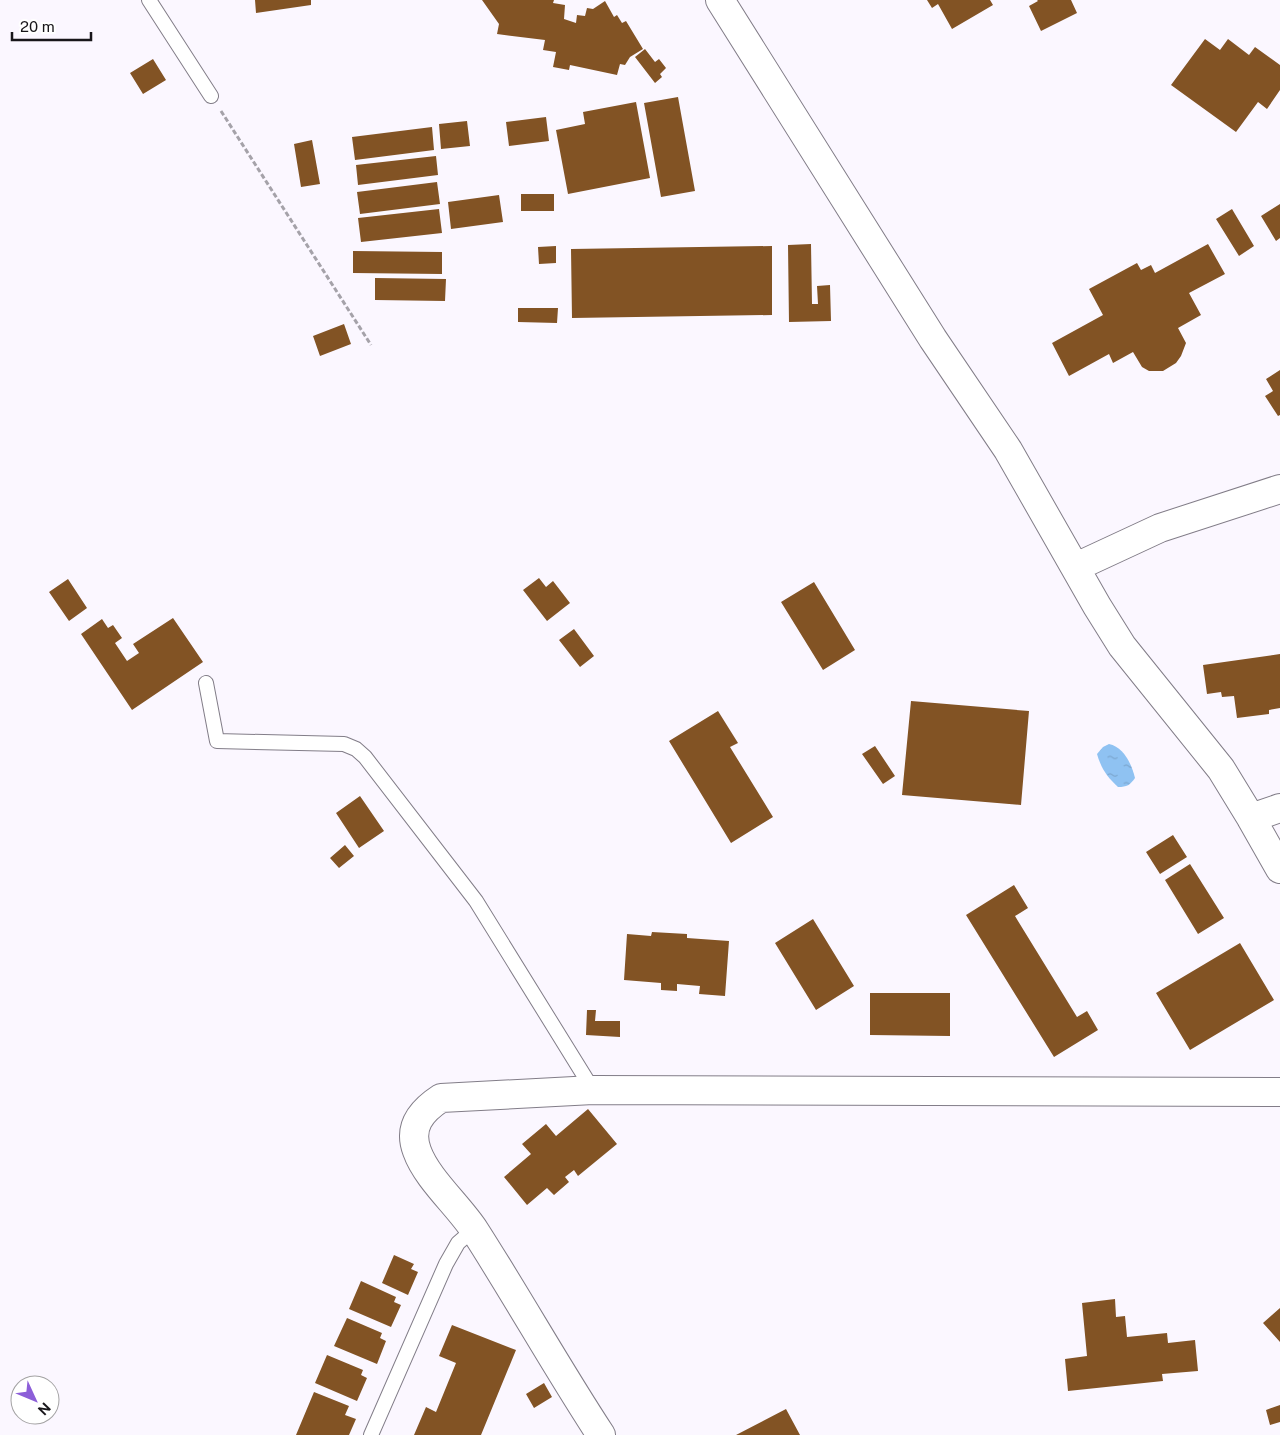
<svg xmlns="http://www.w3.org/2000/svg" width="1280" height="1435" font-family="'Public Sans',sans-serif">
<defs>
<pattern id="water-ripples" width="26" height="14" patternUnits="userSpaceOnUse" patternTransform="scale(1.25)"><rect width="26" height="14" fill="#8fc2f2"/><path d="M2 4q2-2 4 0t4 0M15 11q2-2 4 0t4 0" fill="none" stroke="#7ba6cf"/></pattern>
</defs>
<rect width="100%" height="100%" fill="#fbf7ff"/>
<!-- water -->
<path fill="url(#water-ripples)" d="M 1109,744 C 1124,747 1132,765 1135,778 C 1130,785 1127,787 1118,787 C 1107,777 1101,768 1097,754 L 1103,747 Z"/>
<!-- building -->
<path fill="#825324" d="M 255,0 L 311,0 L 311,5 L 256,13 Z
M 482,0 L 554,0 L 553,3 L 565,5 L 564,19 L 576,23 L 577,15 L 585,16 L 587,8 L 593,9 L 605,1 L 614,17 L 617,15 L 622,23 L 626,21 L 643,49 L 630,57 L 625,65 L 620,64 L 617,75 L 570,65 L 569,70 L 553,67 L 556,52 L 543,50 L 545,40 L 497,34 L 499,24 Z
M 927,0 L 990,0 L 993,5 L 952,29 L 938,4 L 932,8 Z
M 1037,0 L 1071,0 L 1077,13 L 1041,31 L 1029,6 L 1038,1 Z
M 1205,39 L 1220,50 L 1228,39 L 1249,55 L 1255,47 L 1280,65 L 1280,90 L 1267,109 L 1258,102 L 1236,132 L 1171,85 Z
M 645,49 L 655,62 L 659,59 L 666,68 L 660,74 L 662,77 L 655,83 L 635,57 Z
M 153,59 L 166,80 L 143,94 L 130,73 Z
M 678,97 L 695,191 L 661,197 L 644,103 Z
M 636,102 L 650,178 L 568,194 L 556,130 L 585,124 L 583,112 Z
M 546,117 L 549,141 L 509,146 L 506,122 Z
M 467,121 L 470,146 L 441,149 L 439,124 Z
M 432,127 L 434,150 L 355,160 L 352,137 Z
M 312,140 L 320,184 L 301,187 L 294,144 Z
M 436,156 L 438,175 L 358,185 L 356,165 Z
M 437,182 L 440,204 L 360,214 L 357,192 Z
M 521,194 L 554,194 L 554,211 L 521,211 Z
M 499,195 L 503,222 L 451,229 L 448,202 Z
M 1280,204 L 1280,238 L 1276,241 L 1261,216 Z
M 439,209 L 442,233 L 361,242 L 358,218 Z
M 1232,209 L 1254,246 L 1239,256 L 1216,219 Z
M 811,244 L 812,304 L 818,304 L 817,286 L 830,285 L 831,321 L 789,322 L 788,245 Z
M 1208,244 L 1225,274 L 1189,293 L 1201,315 L 1178,328 L 1186,343 L 1181,356 L 1176,363 L 1163,371 L 1149,371 L 1142,367 L 1133,352 L 1113,363 L 1109,354 L 1069,376 L 1052,343 L 1103,315 L 1089,289 L 1137,263 L 1141,270 L 1151,265 L 1155,273 Z
M 556,246 L 556,263 L 539,264 L 538,247 Z
M 772,246 L 772,315 L 572,318 L 571,249 Z
M 353,251 L 442,252 L 442,274 L 353,273 Z
M 375,278 L 446,279 L 445,301 L 375,300 Z
M 518,308 L 558,308 L 557,323 L 518,322 Z
M 344,324 L 351,344 L 320,356 L 313,336 Z
M 1280,370 L 1280,415 L 1278,416 L 1265,396 L 1273,391 L 1266,379 Z
M 539,578 L 546,587 L 553,581 L 570,603 L 547,621 L 523,590 Z
M 68,579 L 87,608 L 69,621 L 49,592 Z
M 814,582 L 855,650 L 823,670 L 781,602 Z
M 173,618 L 203,662 L 132,710 L 81,634 L 102,619 L 108,628 L 113,625 L 122,638 L 115,643 L 127,661 L 139,653 L 133,644 Z
M 574,629 L 594,656 L 580,667 L 559,640 Z
M 1280,654 L 1280,708 L 1269,710 L 1269,714 L 1237,718 L 1234,696 L 1222,697 L 1221,692 L 1207,694 L 1203,665 Z
M 911,701 L 1029,711 L 1021,805 L 902,795 Z
M 718,711 L 738,743 L 730,747 L 773,817 L 731,843 L 669,741 Z
M 875,746 L 895,776 L 883,784 L 862,754 Z
M 360,796 L 384,831 L 359,848 L 336,813 Z
M 1173,835 L 1187,857 L 1160,874 L 1146,852 Z
M 345,845 L 354,856 L 339,868 L 330,858 Z
M 1190,864 L 1224,918 L 1198,934 L 1165,880 Z
M 1014,885 L 1028,908 L 1015,916 L 1077,1017 L 1087,1011 L 1098,1030 L 1054,1057 L 966,915 Z
M 813,919 L 854,986 L 816,1010 L 775,943 Z
M 652,932 L 687,934 L 687,938 L 729,941 L 725,996 L 699,994 L 700,986 L 677,984 L 677,991 L 661,990 L 661,983 L 624,980 L 627,934 L 651,936 Z
M 1240,943 L 1274,1000 L 1190,1050 L 1156,993 Z
M 870,993 L 950,993 L 950,1036 L 870,1035 Z
M 587,1010 L 596,1010 L 595,1021 L 620,1021 L 620,1037 L 586,1035 Z
M 588,1109 L 617,1144 L 578,1176 L 574,1170 L 565,1177 L 569,1182 L 554,1195 L 547,1188 L 527,1205 L 504,1177 L 531,1154 L 522,1144 L 546,1124 L 556,1136 Z
M 394,1255 L 414,1264 L 411,1269 L 418,1272 L 408,1295 L 382,1283 Z
M 361,1281 L 396,1297 L 394,1302 L 401,1305 L 391,1327 L 349,1309 Z
M 1115,1299 L 1116,1317 L 1125,1316 L 1127,1337 L 1167,1333 L 1168,1343 L 1195,1340 L 1198,1371 L 1162,1374 L 1163,1381 L 1068,1391 L 1065,1359 L 1087,1356 L 1082,1303 Z
M 1280,1308 L 1280,1342 L 1263,1323 Z
M 347,1318 L 382,1333 L 380,1338 L 386,1341 L 377,1364 L 334,1346 Z
M 452,1325 L 516,1350 L 481,1435 L 414,1435 L 426,1407 L 436,1412 L 456,1363 L 439,1356 Z
M 327,1355 L 363,1370 L 361,1375 L 367,1378 L 357,1401 L 315,1383 Z
M 544,1383 L 552,1397 L 534,1408 L 526,1394 Z
M 314,1392 L 349,1406 L 345,1415 L 356,1419 L 349,1435 L 296,1435 Z
M 1280,1405 L 1280,1422 L 1270,1425 L 1266,1410 Z
M 786,1409 L 800,1435 L 736,1435 Z"/>
<g fill="none" stroke-linecap="round" stroke-linejoin="round">
<!-- service casing -->
<g stroke="#827d88" stroke-width="16">
<path id="service" d="M 149,0 L 211,96
M 206,683 L 217,741 L 344,744 L 356,749 L 365,757 L 476,901 L 593,1090
M 371,1435 L 446,1264 L 458,1243 L 474,1229"/>
</g>
<!-- minor casing -->
<g stroke="#827d88" stroke-width="30">
<path id="minor" d="M 720,0 L 933,339 L 1008,450 L 1097,606 L 1122,646 L 1221,769 L 1251,818 L 1280,869
M 1076,567 L 1160,528 L 1280,489
M 1251,818 L 1280,808
M 601,1435 C 557,1368 518,1298 475,1231 C 459,1206 427,1179 417,1151 C 408,1127 421,1111 441,1098 L 593,1090 L 1280,1092"/>
</g>
<!-- path -->
<path stroke="#a5a2a9" stroke-width="3" stroke-dasharray="5 2.5" stroke-linecap="butt" d="M 221,111 L 371,345"/>
<!-- service -->
<use href="#service" stroke="#fff" stroke-width="14"/>
<!-- minor -->
<use href="#minor" stroke="#fff" stroke-width="28"/>
</g>
<!-- north arrow -->
<g transform="translate(35 1400) rotate(134)"><circle r="24" fill="#ffffff" stroke="#a3a2a3"/>
<path d="M0-4L9 19L0 12L-9 19Z" fill="#8c5ed8"/>
<text y="-8" font-size="14" font-weight="bold" text-anchor="middle" fill="#18161a">N</text>
</g>
<!-- scale -->
<path d="M12 32v8h79v-8" fill="none" stroke="#18161a" stroke-width="2.5"/>
<text x="20" y="32" font-size="15" fill="#18161a" stroke="#ffffff" stroke-width="4" paint-order="stroke">20 m</text>
</svg>
